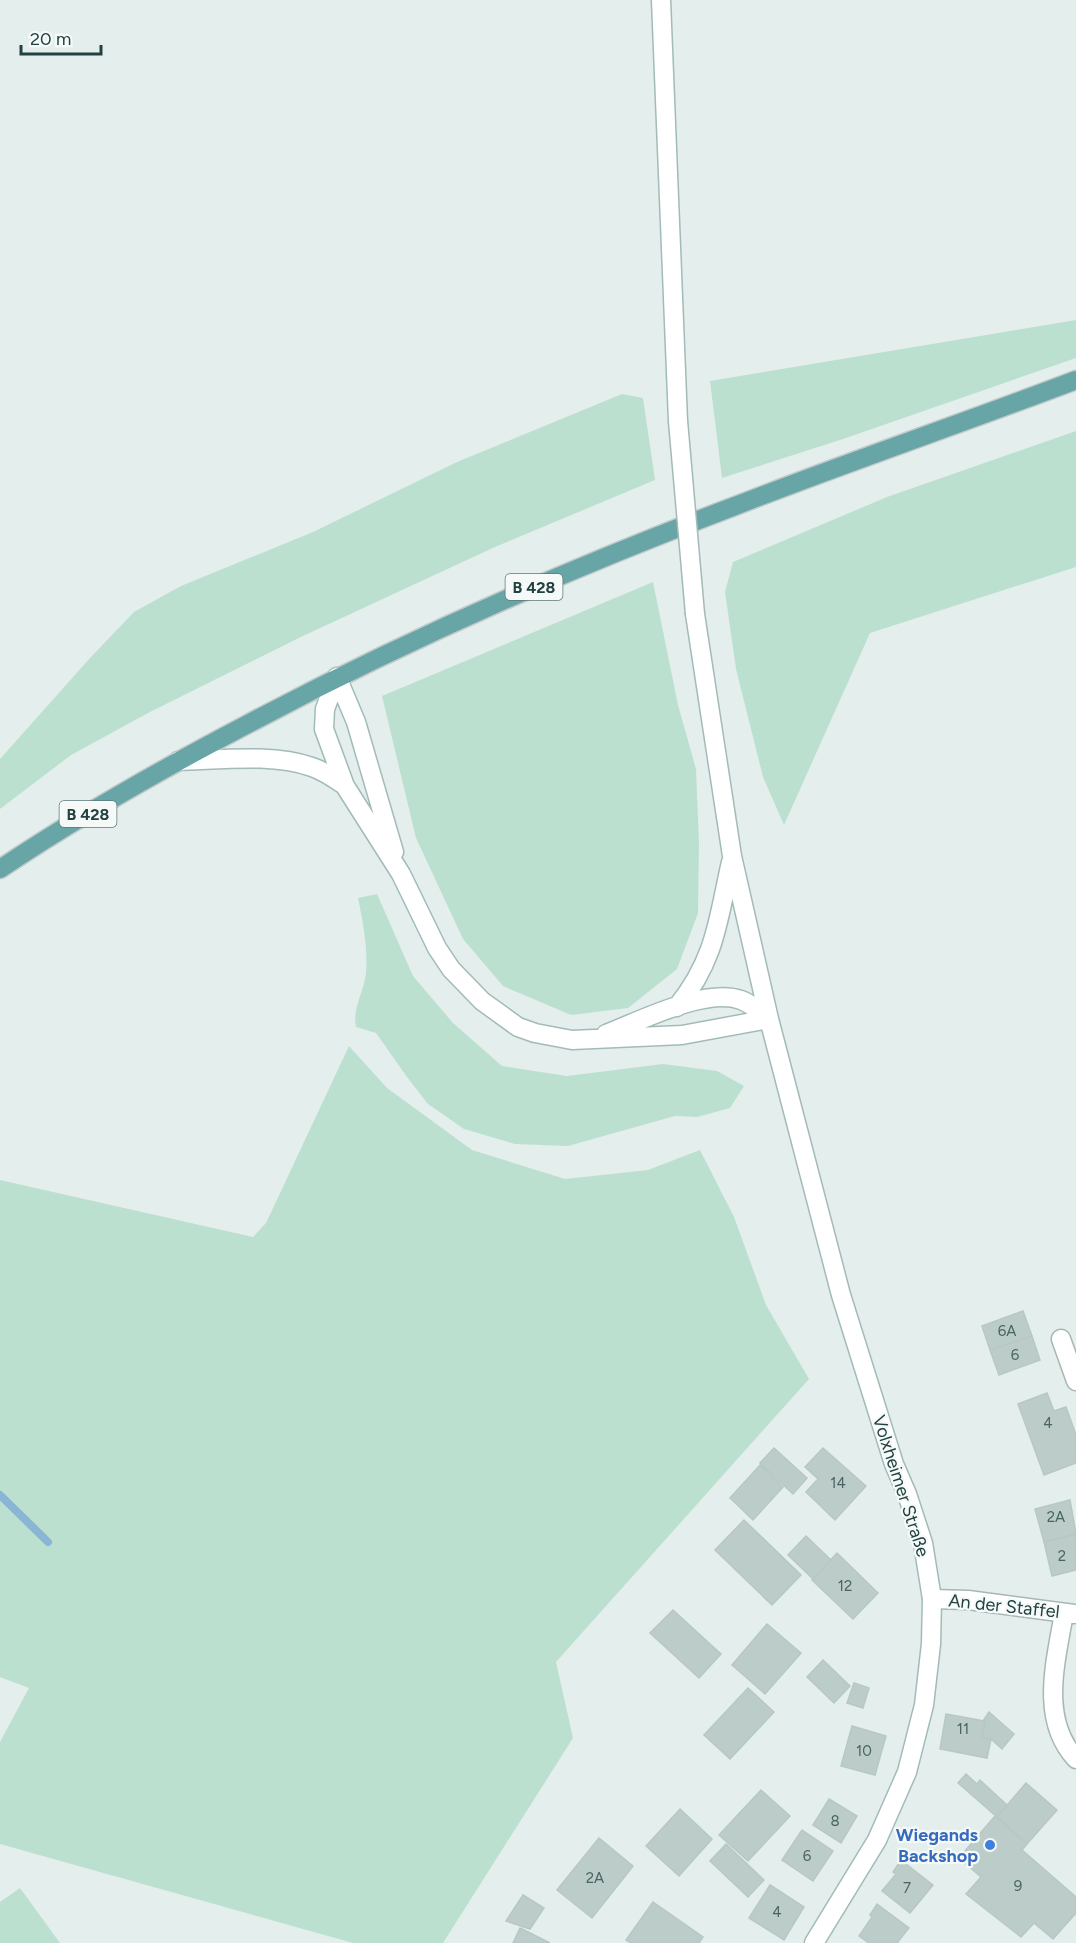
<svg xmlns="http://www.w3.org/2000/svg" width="1076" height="1943" font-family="Figtree,sans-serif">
<rect width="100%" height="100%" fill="#e4eeec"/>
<!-- green -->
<path fill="#bce0d0" d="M 1076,320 L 1076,358 L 843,439 L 722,478 L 710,381 Z
M 622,394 L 643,398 L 655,480 L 495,547 L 305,635 L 148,713 L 71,755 L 0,809 L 0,759 L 90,658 L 134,612 L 181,586 L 313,532 L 457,462 Z
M 1076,431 L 1076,567 L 870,633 L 784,825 L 763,777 L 736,669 L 725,592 L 733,562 L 887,497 Z
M 653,582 L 678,705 L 696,769 L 699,843 L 698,913 L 677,969 L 628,1008 L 571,1015 L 503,986 L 463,939 L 416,838 L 382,696 Z
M 377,894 L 413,976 L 453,1023 L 502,1066 L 567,1076 L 663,1064 L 717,1071 L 744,1086 L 730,1108 L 697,1117 L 675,1116 L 568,1146 L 515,1144 L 464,1129 L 428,1104 L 407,1077 L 376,1033 L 356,1027 C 352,1009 364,992 366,973 C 368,948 363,922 358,898 Z
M 349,1046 L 387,1088 L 472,1150 L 565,1179 L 648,1170 L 700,1150 L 734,1217 L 766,1305 L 809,1379 L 556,1662 L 573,1738 L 443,1943 L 353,1943 L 0,1844 L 0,1742 L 29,1688 L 0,1677 L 0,1180 L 253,1237 L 266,1223 Z
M 20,1888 L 60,1943 L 0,1943 L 0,1902 Z"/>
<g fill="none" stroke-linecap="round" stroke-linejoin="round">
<!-- stream -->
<path stroke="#8ab5d5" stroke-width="8" d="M 0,1495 L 48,1542"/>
</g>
<!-- building -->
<path fill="#bcccc9" stroke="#b6c8c6" stroke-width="1.5" d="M 1023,1311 L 1032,1336 L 990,1350 L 982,1326 Z
M 1032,1336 L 1040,1360 L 999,1375 L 990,1350 Z
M 1047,1393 L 1054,1411 L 1066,1407 L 1076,1435 L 1076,1463 L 1044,1475 L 1018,1404 Z
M 774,1448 L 807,1478 L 793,1494 L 760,1463 Z
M 823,1448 L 866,1486 L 835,1520 L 806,1492 L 818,1479 L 805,1467 Z
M 760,1465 L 783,1487 L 753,1520 L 730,1498 Z
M 1070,1500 L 1076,1534 L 1044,1542 L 1035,1509 Z
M 744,1520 L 801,1575 L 772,1605 L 715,1550 Z
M 1076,1534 L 1076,1570 L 1052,1576 L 1044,1542 Z
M 806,1536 L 831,1560 L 813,1579 L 788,1555 Z
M 837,1553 L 878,1593 L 853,1619 L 812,1580 Z
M 673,1610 L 721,1654 L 699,1678 L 650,1633 Z
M 767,1624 L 801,1653 L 765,1694 L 732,1665 Z
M 823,1660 L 850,1686 L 834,1703 L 807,1677 Z
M 854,1683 L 869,1688 L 863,1708 L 847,1703 Z
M 748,1688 L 774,1712 L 730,1759 L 704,1735 Z
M 989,1712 L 1014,1734 L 1002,1749 L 991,1739 L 982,1737 L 985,1721 L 983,1721 Z
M 946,1714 L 985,1721 L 982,1737 L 991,1739 L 987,1758 L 940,1749 Z
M 852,1726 L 886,1736 L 875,1775 L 841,1766 Z
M 966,1774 L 977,1784 L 980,1780 L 1007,1805 L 997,1817 L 958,1783 Z
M 1026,1783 L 1057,1810 L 1027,1844 L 997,1817 Z
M 761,1790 L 790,1816 L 748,1861 L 719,1835 Z
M 829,1799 L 857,1816 L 841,1843 L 813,1825 Z
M 680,1809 L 712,1839 L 679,1876 L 646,1846 Z
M 995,1816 L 1027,1844 L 1022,1850 L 1076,1897 L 1076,1913 L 1053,1939 L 1034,1923 L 1021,1937 L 966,1894 L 981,1877 L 959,1858 Z
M 802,1830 L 833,1851 L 813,1881 L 782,1860 Z
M 599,1838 L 633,1866 L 592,1918 L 557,1890 Z
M 726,1844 L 764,1880 L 748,1897 L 710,1861 Z
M 901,1860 L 933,1885 L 910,1913 L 882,1891 L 896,1874 L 893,1872 Z
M 770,1885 L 804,1907 L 784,1940 L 749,1918 Z
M 523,1895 L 544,1908 L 530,1929 L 506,1921 Z
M 653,1902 L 703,1937 L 699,1943 L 631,1943 L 626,1940 Z
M 877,1904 L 909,1928 L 897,1943 L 869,1943 L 859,1936 L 872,1917 L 870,1915 Z
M 520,1928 L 550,1943 L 513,1943 Z"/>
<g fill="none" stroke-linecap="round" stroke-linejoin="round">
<!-- street casing -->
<g stroke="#a6b7b5" stroke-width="21">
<path id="street" d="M 1061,1339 L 1076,1381
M 932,1599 L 968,1600 L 1074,1614
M 1064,1613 C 1056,1661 1039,1719 1076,1759"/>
</g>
<!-- secondary casing -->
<g stroke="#a2bbb9" stroke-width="21">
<path id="secondary" d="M 661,0 L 678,421
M 695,614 L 732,856 L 769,1019 L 841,1295 L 894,1464 L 907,1494 L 923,1543 L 932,1599 L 931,1644 L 924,1705 L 907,1772 L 877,1840 L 814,1943
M 337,677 L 325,709 L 324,729 L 345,786 L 401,874 L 437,948 L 451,969 L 482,1001 L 518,1027 L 535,1033 L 572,1040 L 682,1035 L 769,1019
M 337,677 L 356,722 L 394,852
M 178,761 C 220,760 272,753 312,767 C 324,771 334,778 344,785
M 677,1007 C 716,959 718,919 731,862
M 606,1034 C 640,1021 706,987 741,1000 C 752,1004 760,1012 769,1019"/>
</g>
<!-- primary casing -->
<g stroke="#c1caca" stroke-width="21">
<path id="primary" d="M 0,869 C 79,816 162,769 246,725 C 404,641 568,569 735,506 C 848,462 963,423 1076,380"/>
</g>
<!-- street -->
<use href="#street" stroke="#fff" stroke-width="18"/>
<!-- secondary -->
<use href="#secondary" stroke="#fff" stroke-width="18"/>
<!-- primary -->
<use href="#primary" stroke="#67a5a6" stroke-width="18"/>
<!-- secondary-bridge casing -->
<g stroke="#a2bbb9" stroke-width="21" stroke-linecap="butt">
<path id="secondary-bridge" d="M 678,421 L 695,614"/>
</g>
<!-- secondary-bridge -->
<use href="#secondary-bridge" stroke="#fff" stroke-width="18"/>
</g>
<!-- markers -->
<circle fill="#3f7fe0" stroke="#f5faf9" stroke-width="2" cx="990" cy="1845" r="6"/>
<g text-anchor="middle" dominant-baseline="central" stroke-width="4.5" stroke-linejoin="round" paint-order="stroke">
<!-- number labels -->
<g font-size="15" fill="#486463">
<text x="1007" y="1331">6A</text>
<text x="1015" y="1355">6</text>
<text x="1048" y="1423">4</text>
<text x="838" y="1483">14</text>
<text x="1056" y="1517">2A</text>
<text x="1062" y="1556">2</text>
<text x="845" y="1586">12</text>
<text x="963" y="1729">11</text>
<text x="864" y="1751">10</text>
<text x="835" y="1821">8</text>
<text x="807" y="1856">6</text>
<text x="595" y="1878">2A</text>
<text x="1018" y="1886">9</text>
<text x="907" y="1888">7</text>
<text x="777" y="1912">4</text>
</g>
<!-- shield labels -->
<g fill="#f5faf9" stroke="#617878" stroke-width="1.5">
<rect x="505.5" y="574" width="57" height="26" rx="4.5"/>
<rect x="59.5" y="801" width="57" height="26" rx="4.5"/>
</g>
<g font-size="16" font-weight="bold" fill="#224141">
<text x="534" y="587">B 428</text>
<text x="88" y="814">B 428</text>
</g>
<!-- street labels -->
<g font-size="18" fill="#224141" stroke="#f5faf9">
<text transform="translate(901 1486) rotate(72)">Volxheimer Straße</text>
<text transform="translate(1004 1606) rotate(6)">An der Staffel</text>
</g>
<!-- shop labels -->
<g font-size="18" font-weight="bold" fill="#366cbe" stroke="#f5faf9" text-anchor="end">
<text x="978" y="1835">Wiegands<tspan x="978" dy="21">Backshop</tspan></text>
</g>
</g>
<!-- scale -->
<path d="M21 45v9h80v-9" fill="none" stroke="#224141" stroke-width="3"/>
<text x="30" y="45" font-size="18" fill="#224141" stroke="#f5faf9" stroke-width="4.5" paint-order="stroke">20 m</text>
</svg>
